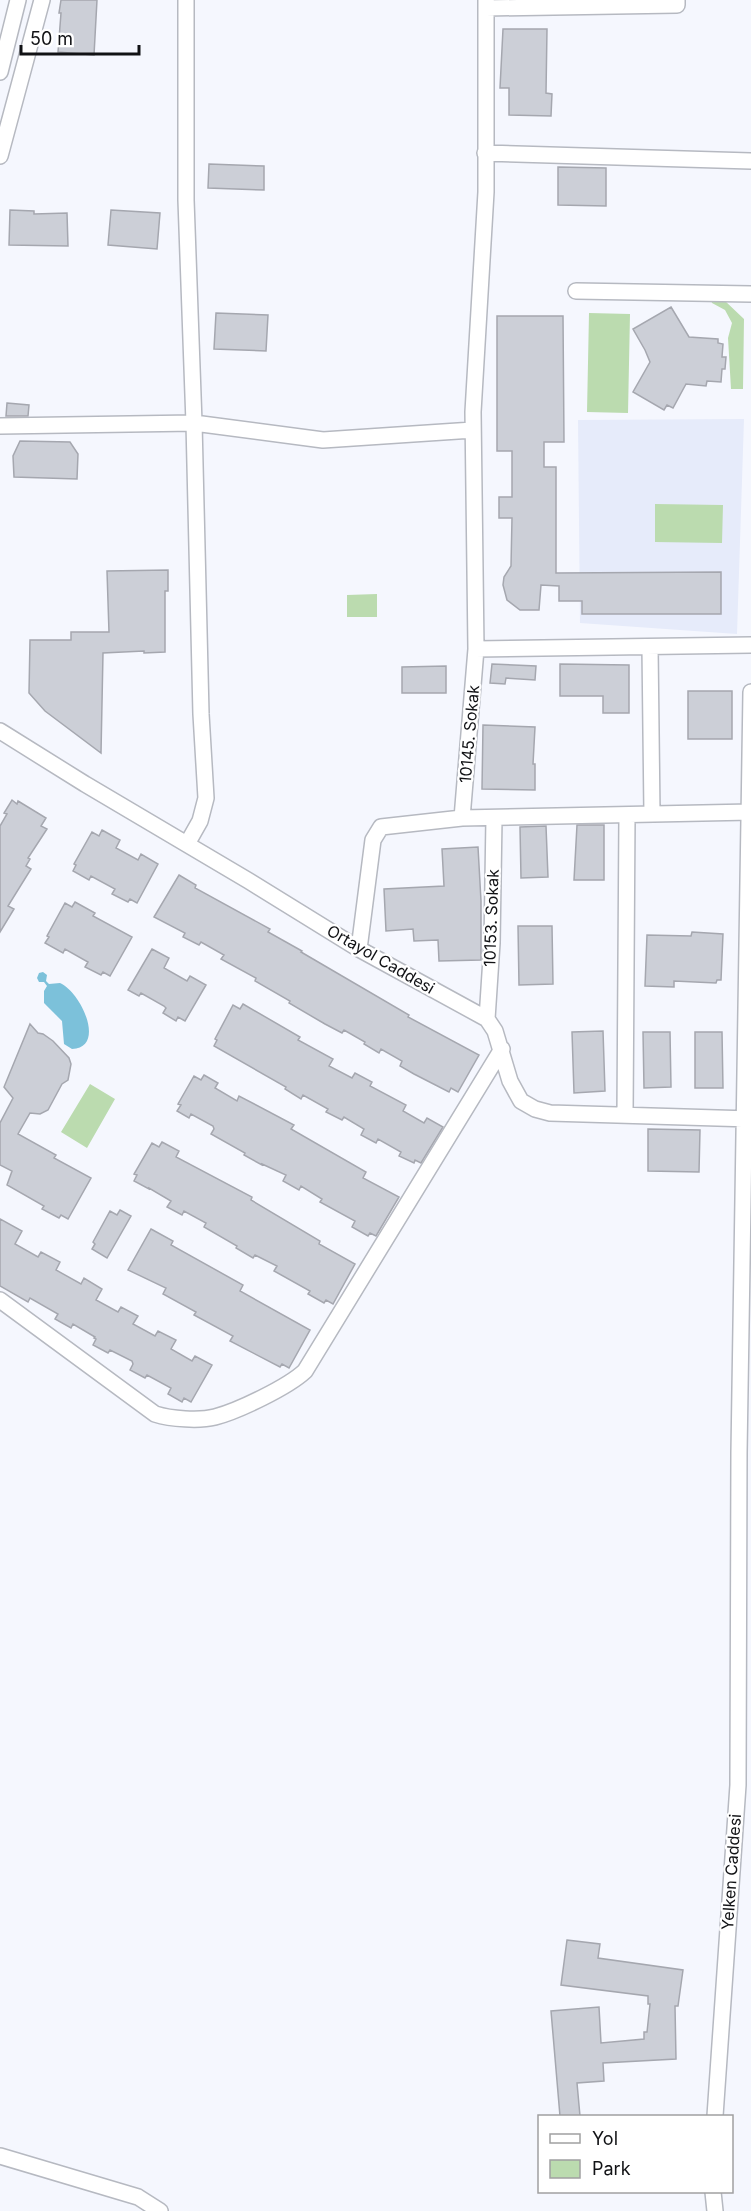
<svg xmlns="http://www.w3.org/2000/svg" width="751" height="2211" font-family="Inter,sans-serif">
<rect width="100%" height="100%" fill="#f5f7fe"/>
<!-- built -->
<path fill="#e6ebfa" d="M 744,419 L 737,634 L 580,623 L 578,420 Z"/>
<!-- green -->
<path fill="#bbdbaf" d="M 711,300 L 724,300 L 744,319 L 743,389 L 731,389 L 728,338 L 732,323 L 725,310 L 712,303 Z
M 589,313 L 630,314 L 628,413 L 587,412 Z
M 655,504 L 723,505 L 722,543 L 655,542 Z
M 377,594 L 377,617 L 347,617 L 347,595 Z
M 90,1084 L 115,1099 L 87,1148 L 61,1132 Z"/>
<!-- water -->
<path fill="#7cc1da" d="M 43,972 L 47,975 L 46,981 L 49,984 L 60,983 C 82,993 106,1048 72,1049 L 64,1044 L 62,1021 L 44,1003 L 44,991 L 47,986 L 44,982 L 39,982 L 37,978 L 39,973 Z"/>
<!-- building -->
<path fill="#cccfd7" stroke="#a5a7af" stroke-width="1.5" d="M 61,0 L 97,0 L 94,55 L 58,52 L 61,13 L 59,13 Z
M 503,29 L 547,29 L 546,93 L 552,94 L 551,116 L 509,115 L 509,88 L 500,88 Z
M 209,164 L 264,166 L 264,190 L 208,188 Z
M 558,167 L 606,168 L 606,206 L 558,205 Z
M 10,210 L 34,211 L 34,214 L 67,213 L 68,246 L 9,245 Z
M 111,210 L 160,213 L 157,249 L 108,245 Z
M 671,307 L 689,337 L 718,339 L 718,343 L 723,344 L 722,357 L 726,357 L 725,369 L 722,369 L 721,382 L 707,381 L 706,386 L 686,384 L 673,408 L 667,405 L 664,410 L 633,392 L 650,362 L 645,350 L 633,329 Z
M 216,313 L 268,315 L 266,351 L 214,349 Z
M 497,316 L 563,316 L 564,442 L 544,442 L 544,467 L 556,467 L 556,573 L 721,572 L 721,614 L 582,614 L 582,601 L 559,601 L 559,586 L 541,585 L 539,610 L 520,610 L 507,600 L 503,585 L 504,577 L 511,566 L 512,518 L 499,518 L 499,497 L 512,497 L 512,451 L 497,451 Z
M 7,403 L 29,405 L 28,416 L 6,416 Z
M 20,441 L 70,442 L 78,454 L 77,479 L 14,477 L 13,456 Z
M 168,570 L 168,591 L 165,591 L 165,652 L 144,653 L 144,651 L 103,653 L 101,753 L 45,711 L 29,693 L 30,640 L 71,640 L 71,632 L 109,632 L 107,571 Z
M 492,664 L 536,666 L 535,680 L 506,678 L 505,684 L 490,683 Z
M 560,664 L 629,665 L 629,713 L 603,713 L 603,696 L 560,696 Z
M 446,666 L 446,693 L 402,693 L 402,667 Z
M 688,691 L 732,691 L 732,739 L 688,739 Z
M 483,725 L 535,727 L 533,764 L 535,764 L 535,790 L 482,789 Z
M 12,800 L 17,804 L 18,801 L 46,818 L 41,826 L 47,829 L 28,858 L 30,859 L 26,866 L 31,869 L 8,906 L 14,909 L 0,932 L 0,826 L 7,814 L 4,813 Z
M 577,825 L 604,825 L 604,880 L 574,880 Z
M 546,826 L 548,877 L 521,878 L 520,827 Z
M 102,830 L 120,840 L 116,848 L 138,860 L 141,854 L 158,864 L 137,903 L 130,899 L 128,902 L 112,894 L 115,889 L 91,876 L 89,880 L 73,871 L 76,865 L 74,864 L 92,832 L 99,836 Z
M 478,847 L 481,901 L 481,960 L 439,961 L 438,940 L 414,941 L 413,929 L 386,931 L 384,889 L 444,886 L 442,849 Z
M 179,875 L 196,885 L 195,888 L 270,929 L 268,932 L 302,951 L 301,952 L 409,1015 L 408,1017 L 479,1055 L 458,1092 L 451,1088 L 449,1092 L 414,1074 L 400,1066 L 402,1061 L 381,1049 L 379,1053 L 364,1044 L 365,1042 L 344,1030 L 342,1033 L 325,1024 L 289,1003 L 290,1001 L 255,981 L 256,978 L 221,959 L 224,955 L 201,942 L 199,945 L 183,937 L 185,933 L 154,917 Z
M 75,902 L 95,913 L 93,916 L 132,937 L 110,976 L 103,972 L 101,975 L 85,967 L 88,962 L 65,949 L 63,953 L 45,943 L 49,937 L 47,936 L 65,903 L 72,907 Z
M 518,926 L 552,926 L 553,984 L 519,985 Z
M 692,932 L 723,934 L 721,980 L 717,980 L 716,983 L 674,981 L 674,987 L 645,986 L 647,935 L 691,936 Z
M 152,949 L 169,958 L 164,968 L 187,981 L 190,976 L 206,985 L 185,1021 L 178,1017 L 176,1021 L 163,1013 L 166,1008 L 164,1006 L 141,993 L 139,996 L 128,990 Z
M 243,1004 L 300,1037 L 298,1040 L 333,1059 L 329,1066 L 352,1078 L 355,1073 L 372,1082 L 370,1086 L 406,1105 L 403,1111 L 424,1123 L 427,1118 L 443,1127 L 421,1163 L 415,1160 L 414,1163 L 399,1156 L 401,1152 L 378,1139 L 376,1143 L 361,1135 L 364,1129 L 344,1117 L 342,1120 L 326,1112 L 328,1109 L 303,1095 L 301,1099 L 285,1089 L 286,1087 L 214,1046 L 217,1040 L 215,1039 L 233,1005 L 240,1009 Z
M 30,1024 L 38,1033 L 43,1034 L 53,1041 L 69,1058 L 71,1064 L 68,1080 L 62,1084 L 48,1110 L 40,1114 L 30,1113 L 18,1134 L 56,1155 L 54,1158 L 91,1178 L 68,1219 L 61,1215 L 59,1218 L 42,1209 L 44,1206 L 7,1185 L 12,1171 L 0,1165 L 0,1123 L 13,1098 L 4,1087 Z
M 603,1031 L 605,1091 L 574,1093 L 572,1032 Z
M 643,1032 L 670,1032 L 671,1087 L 644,1088 Z
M 695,1032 L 722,1032 L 723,1088 L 695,1088 Z
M 204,1075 L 218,1083 L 215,1088 L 237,1101 L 239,1096 L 294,1125 L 291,1129 L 366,1172 L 363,1178 L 399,1197 L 376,1236 L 370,1233 L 368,1236 L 352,1227 L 355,1221 L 320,1202 L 322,1199 L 301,1186 L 299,1190 L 283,1181 L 286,1175 L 262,1164 L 262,1165 L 244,1155 L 245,1153 L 211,1134 L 214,1129 L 213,1126 L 191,1114 L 189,1118 L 177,1111 L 181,1105 L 178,1104 L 194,1076 L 201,1080 Z
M 648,1129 L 700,1130 L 699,1172 L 648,1171 Z
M 162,1142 L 179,1151 L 176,1157 L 252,1197 L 251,1200 L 320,1241 L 319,1244 L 355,1264 L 333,1304 L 326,1300 L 324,1303 L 308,1294 L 310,1291 L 274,1271 L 277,1266 L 255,1255 L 253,1258 L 236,1248 L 237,1246 L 204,1227 L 206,1223 L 184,1211 L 182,1215 L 167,1207 L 171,1201 L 149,1188 L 149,1189 L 134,1181 L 137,1175 L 134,1174 L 152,1143 L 159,1147 Z
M 120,1210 L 131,1216 L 107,1258 L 92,1249 L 95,1244 L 93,1242 L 110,1211 L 117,1215 Z
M 0,1219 L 22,1231 L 15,1244 L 38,1257 L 41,1252 L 60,1262 L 56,1270 L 81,1284 L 84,1278 L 102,1289 L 96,1300 L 118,1312 L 121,1307 L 138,1316 L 133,1324 L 155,1336 L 158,1331 L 176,1340 L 171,1349 L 192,1361 L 195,1356 L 212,1365 L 191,1402 L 184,1398 L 182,1402 L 168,1394 L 171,1388 L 147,1375 L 145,1378 L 130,1370 L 133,1364 L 132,1361 L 110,1350 L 108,1353 L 93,1345 L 96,1339 L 94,1338 L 95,1337 L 73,1324 L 71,1328 L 55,1319 L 58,1314 L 30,1298 L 28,1302 L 0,1286 Z
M 151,1229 L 173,1241 L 171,1245 L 243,1285 L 240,1291 L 310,1330 L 289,1368 L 282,1364 L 280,1367 L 230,1341 L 233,1336 L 194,1315 L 196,1312 L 163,1294 L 166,1288 L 128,1270 Z
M 567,1940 L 600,1944 L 598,1958 L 683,1970 L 678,2006 L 675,2006 L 676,2059 L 603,2063 L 604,2081 L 577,2083 L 580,2116 L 560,2116 L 551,2011 L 599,2007 L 601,2043 L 644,2039 L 644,2032 L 647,2032 L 650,2004 L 648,2004 L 648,1996 L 561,1985 Z"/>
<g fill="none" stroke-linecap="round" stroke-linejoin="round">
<!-- minor casing -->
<g stroke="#b6b9c1" stroke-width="18">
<path id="minor" d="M 186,0 L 186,200 L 194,423 L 201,714 L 206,798 L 200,821 L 187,844
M 486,0 L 486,192 L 473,412 L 476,649 L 751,645
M 486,8 L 677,5 L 677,0
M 0,72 L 18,0
M 485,153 L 751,161
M 0,156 L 42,0
M 576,291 L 751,294
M 0,426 L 194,423 L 323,440 L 473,430
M 650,647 L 652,814
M 0,731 L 85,784 L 249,881 L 359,949 L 487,1019 L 495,1031 L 510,1081 L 521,1101 L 535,1109 L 550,1113 L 751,1119
M 462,818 L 476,649
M 359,949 L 373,840 L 381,827 L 462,818 L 751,812
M 487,1019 L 492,943 L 494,818
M 625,1115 L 627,815
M 0,1300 L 155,1414 C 171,1419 199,1421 215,1417 C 238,1411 288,1387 305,1371 L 502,1049
M 715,2116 L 738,1785 L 739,1453 L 751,692
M 0,2156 L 138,2197 L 160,2211
M 713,2192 L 715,2211"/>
</g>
<!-- minor -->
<use href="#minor" stroke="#fff" stroke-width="15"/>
</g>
<g text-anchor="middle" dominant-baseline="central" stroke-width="4.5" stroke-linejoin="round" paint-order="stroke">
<!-- street labels -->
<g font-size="16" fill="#111215" stroke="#fff">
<text transform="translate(469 734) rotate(-85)">10145. Sokak</text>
<text transform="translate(491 918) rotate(-88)">10153. Sokak</text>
<text transform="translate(381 959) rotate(30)">Ortayol Caddesi</text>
<text transform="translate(731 1872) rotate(-86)">Yelken Caddesi</text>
</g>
</g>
<!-- legend -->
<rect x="538" y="2115" width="195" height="78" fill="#ffffff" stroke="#a0a0a1" stroke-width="1.5"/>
<rect x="550" y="2134" width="30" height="9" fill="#ffffff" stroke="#a0a0a1" stroke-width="1.5"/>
<text x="592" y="2145" font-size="18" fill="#111215">Yol</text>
<rect x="550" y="2160" width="30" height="18" fill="#bbdbaf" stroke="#a0a0a1" stroke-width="1.5"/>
<text x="592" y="2175" font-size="18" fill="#111215">Park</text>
<!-- scale -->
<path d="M21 45v9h118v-9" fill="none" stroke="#111215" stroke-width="3"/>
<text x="30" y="45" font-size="18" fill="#111215" stroke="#ffffff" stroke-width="4.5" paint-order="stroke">50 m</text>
</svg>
